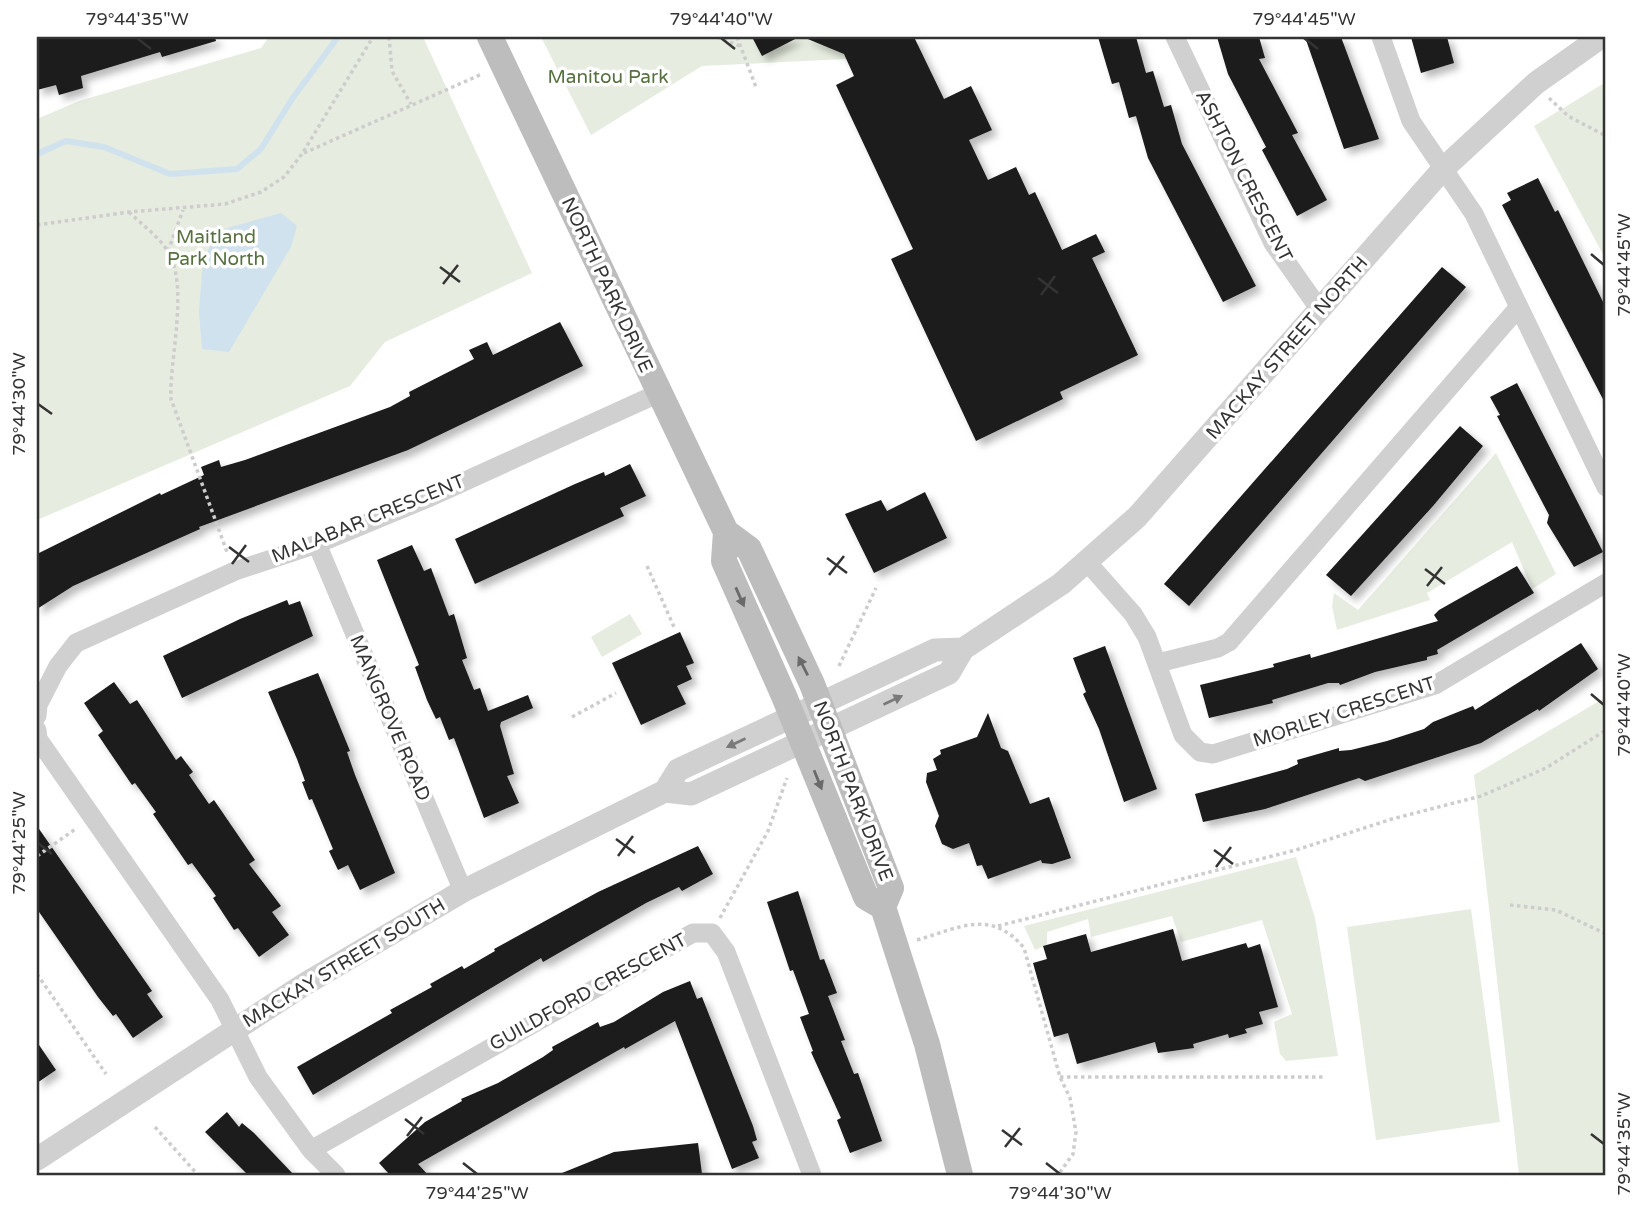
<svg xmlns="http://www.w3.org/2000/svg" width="1643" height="1212" font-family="'Varela Round',sans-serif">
<defs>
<filter id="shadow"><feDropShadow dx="5.5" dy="5.5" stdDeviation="3.5" flood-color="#0004"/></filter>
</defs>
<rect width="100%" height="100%" fill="#fff"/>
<!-- green -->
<path fill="#e6ecdf" d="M 269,37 L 423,37 L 532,273 L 385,342 L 350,386 L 37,520 L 37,119 L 79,101 L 261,48 Z
M 541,37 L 894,37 L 846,59 L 702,66 L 591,135 Z
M 1606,82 L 1606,260 L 1534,126 Z
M 1496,453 L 1556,574 L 1532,589 L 1512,542 L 1427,593 L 1430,600 L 1337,630 L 1332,606 L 1334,593 L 1358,610 Z
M 630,614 L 642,634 L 602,657 L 591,637 Z
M 1606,697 L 1606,1175 L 1519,1175 L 1474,775 Z
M 1296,857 L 1315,918 L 1338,1056 L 1286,1061 L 1280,1054 L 1274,1022 L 1292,1014 L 1262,920 L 1181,942 L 1172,916 L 1091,937 L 1088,919 L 1047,932 L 1047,945 L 1035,950 L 1024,926 Z
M 1471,909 L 1500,1122 L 1376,1140 L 1347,927 Z"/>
<!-- water -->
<path fill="#cfe2ee" d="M 281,213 L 297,226 L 291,247 L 229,352 L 202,349 L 199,311 L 203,261 L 217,231 Z"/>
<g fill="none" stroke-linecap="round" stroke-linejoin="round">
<!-- stream -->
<path stroke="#cfe2ee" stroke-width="6" d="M 37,154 L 66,141 L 104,147 L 170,174 L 237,169 L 261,149 L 292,99 L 338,37"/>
</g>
<!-- building -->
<path fill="#1a1a1a" filter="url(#shadow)" d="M 37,37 L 215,37 L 216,41 L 162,57 L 160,52 L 81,76 L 83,88 L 59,95 L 56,85 L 37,90 Z
M 752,37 L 799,37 L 762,56 Z
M 803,37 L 914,37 L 944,99 L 971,86 L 992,130 L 969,140 L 988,180 L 1016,167 L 1029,195 L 1035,192 L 1062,250 L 1096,234 L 1105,252 L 1092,258 L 1138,355 L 1060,392 L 1063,399 L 976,441 L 891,259 L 913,249 L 836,85 L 854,76 L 844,54 Z
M 1098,37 L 1136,37 L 1146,73 L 1153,71 L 1164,107 L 1171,105 L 1182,144 L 1256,286 L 1223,302 L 1148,158 L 1136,116 L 1129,118 L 1119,82 L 1112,84 Z
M 1217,37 L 1259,37 L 1265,58 L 1259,59 L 1298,133 L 1292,135 L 1327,200 L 1297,216 L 1262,150 L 1266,147 L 1228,74 Z
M 1305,37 L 1341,37 L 1379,139 L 1344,149 Z
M 1411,37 L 1447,37 L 1454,63 L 1421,73 Z
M 1538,178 L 1555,212 L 1558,210 L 1606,308 L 1606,405 L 1502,205 L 1511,200 L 1507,193 Z
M 1442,267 L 1466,287 L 1189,606 L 1164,584 Z
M 560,322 L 583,366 L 408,450 L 199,527 L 200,529 L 73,586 L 37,609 L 37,554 L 160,493 L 161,495 L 204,475 L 201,467 L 219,460 L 221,467 L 245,460 L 390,407 L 410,396 L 409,392 L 474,359 L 469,350 L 487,342 L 493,355 Z
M 1517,383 L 1603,552 L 1574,567 L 1547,523 L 1549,515 L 1497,416 L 1500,415 L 1490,397 Z
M 1460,426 L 1483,446 L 1433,506 L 1351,596 L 1326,575 Z
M 630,464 L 646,496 L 620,508 L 624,516 L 475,584 L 455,539 L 575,484 L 604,472 L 605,476 Z
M 925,492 L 947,538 L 874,573 L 845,514 L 881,500 L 887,511 Z
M 412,545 L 424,571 L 431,568 L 449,616 L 454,614 L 467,658 L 462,660 L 474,690 L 480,688 L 488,711 L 528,695 L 533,708 L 501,722 L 500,726 L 514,774 L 507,776 L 519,803 L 484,818 L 454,738 L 449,740 L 440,717 L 436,719 L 427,700 L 415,667 L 419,665 L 377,560 Z
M 1517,566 L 1534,593 L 1437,650 L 1438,654 L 1427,657 L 1427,660 L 1375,672 L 1340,685 L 1339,683 L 1328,683 L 1272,700 L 1273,703 L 1209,718 L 1200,685 L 1274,667 L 1273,664 L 1310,654 L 1311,658 L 1438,621 L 1434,615 L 1439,610 Z
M 287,600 L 289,605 L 300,601 L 313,636 L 182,698 L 163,656 L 240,619 Z
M 680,632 L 694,663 L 686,666 L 692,679 L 677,686 L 686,704 L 641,725 L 612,663 Z
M 1581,643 L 1598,669 L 1539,711 L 1538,709 L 1481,743 L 1365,781 L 1359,778 L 1265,809 L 1203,822 L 1195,794 L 1287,769 L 1298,764 L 1297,760 L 1339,748 L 1339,751 L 1351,750 L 1387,741 L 1424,729 L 1433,722 L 1473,706 L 1475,710 Z
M 1105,646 L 1157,789 L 1124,802 L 1099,729 L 1083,694 L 1086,692 L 1073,658 Z
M 318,673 L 350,751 L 347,752 L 355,775 L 395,873 L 360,890 L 348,865 L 338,870 L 329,851 L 333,849 L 312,799 L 309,800 L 302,782 L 305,781 L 297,759 L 268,692 Z
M 114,682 L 130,704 L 137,700 L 176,760 L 181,756 L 193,772 L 189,775 L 209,804 L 214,800 L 255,860 L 249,864 L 281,906 L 272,912 L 289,935 L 259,957 L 238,928 L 234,930 L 213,898 L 216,896 L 192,863 L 188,865 L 153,814 L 156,812 L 135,783 L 132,785 L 98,735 L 103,731 L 84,703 Z
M 988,713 L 1001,748 L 1008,751 L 1030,804 L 1049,797 L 1071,858 L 1052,864 L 1042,863 L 1041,860 L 988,879 L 982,865 L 977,866 L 969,843 L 953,849 L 942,844 L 935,826 L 939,816 L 926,782 L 927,773 L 937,770 L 933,759 L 941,754 L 940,750 L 977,737 Z
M 37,826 L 152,991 L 147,994 L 163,1017 L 133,1038 L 116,1014 L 113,1016 L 98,997 L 37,909 Z
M 698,846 L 713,874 L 682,891 L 679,887 L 646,903 L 543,962 L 541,958 L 313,1095 L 297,1067 L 392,1013 L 390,1010 L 432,987 L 430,984 L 462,966 L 464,969 L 495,951 L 494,949 L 598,892 Z
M 798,891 L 820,960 L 824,959 L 837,993 L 828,996 L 845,1040 L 841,1041 L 854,1074 L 858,1073 L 882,1141 L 850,1153 L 837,1120 L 841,1118 L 811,1052 L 813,1051 L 800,1017 L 809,1014 L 793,970 L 790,971 L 767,902 Z
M 1173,929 L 1182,961 L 1246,943 L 1248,948 L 1260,944 L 1278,1007 L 1259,1012 L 1263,1024 L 1245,1029 L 1247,1033 L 1229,1038 L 1228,1034 L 1193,1044 L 1194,1048 L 1158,1053 L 1155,1042 L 1077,1064 L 1068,1033 L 1054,1037 L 1033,963 L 1047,959 L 1043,946 L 1086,934 L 1091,952 Z
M 690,981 L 697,999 L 702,997 L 753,1126 L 757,1140 L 752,1142 L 759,1158 L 732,1169 L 675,1021 L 625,1049 L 624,1047 L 418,1164 L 428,1175 L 390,1175 L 379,1163 L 425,1122 L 462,1101 L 461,1099 L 498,1083 L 543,1057 L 553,1050 L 552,1047 L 598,1022 L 600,1027 L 614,1022 L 663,992 Z
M 37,1042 L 56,1070 L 37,1083 Z
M 227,1112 L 239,1127 L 242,1123 L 254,1133 L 294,1175 L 248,1175 L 205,1132 Z
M 698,1143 L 702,1174 L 557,1175 L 614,1152 Z"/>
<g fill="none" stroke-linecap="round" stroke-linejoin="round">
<!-- path -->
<path stroke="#cdcdcd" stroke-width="3.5" stroke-dasharray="3.5 3.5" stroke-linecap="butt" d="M 389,37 L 392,71 L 411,104
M 717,37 L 740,46
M 737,37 L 756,87
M 1549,98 L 1568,116 L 1606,136
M 304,153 L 482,74
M 129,212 C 141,224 158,236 167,250 C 190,285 169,359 171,399 L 227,552
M 37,225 L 129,212 L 225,204 L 261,192 L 284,177 L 302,154 L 373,37
M 168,251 L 183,210
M 647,566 L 674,627
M 839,666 L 876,588
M 572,717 L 616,693
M 37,856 L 77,828
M 1510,905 L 1556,910 L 1606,934
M 720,918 L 768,831 L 787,778
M 998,926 L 1296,850 L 1392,819 L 1481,796 L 1546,768 L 1606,730
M 917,940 C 959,928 991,908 1024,948 L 1060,1077 L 1070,1098 L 1076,1132 L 1073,1154 L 1058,1175
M 37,974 L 106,1074
M 1606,1075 L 1606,1080
M 1060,1077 L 1325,1077
M 155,1127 L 198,1175
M 1606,1172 L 1606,1173"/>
<!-- minor -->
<path stroke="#d0d0d0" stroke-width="19" d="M 1175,37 L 1273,243 L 1320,310
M 1381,37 L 1411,121 L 1474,214 L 1606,487
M 317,544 L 463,891
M 1088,563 L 1133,614 L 1147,637 L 1183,735 L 1200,752 L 1213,754 L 1435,685 L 1606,583
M 1158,663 L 1218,648 L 1229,642 L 1518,308
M 37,716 L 38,705 L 58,666 L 76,643 L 235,571 L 317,544 L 428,498 L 659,393
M 37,730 L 38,739 L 220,1000 L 258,1077 L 311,1150 L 336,1175
M 311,1150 L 693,933 L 712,933 L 726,952 L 812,1175"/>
<!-- tertiary -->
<path stroke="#d0d0d0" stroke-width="23" d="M 665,791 L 678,770 L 935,650 L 963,649
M 37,1159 L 305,984 L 463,891 L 665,791 L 691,794 L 949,673 L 963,649 L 1061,584 L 1137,517 L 1443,169 L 1536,83 L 1601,37"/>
<!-- secondary -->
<path stroke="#bdbdbd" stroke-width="26" d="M 490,37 L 726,532 L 749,549 L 812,684 L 891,888 L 883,907
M 726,532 L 724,561 L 784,696 L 866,897 L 883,907 L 927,1044 L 960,1175"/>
</g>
<!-- one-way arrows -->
<defs><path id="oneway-solid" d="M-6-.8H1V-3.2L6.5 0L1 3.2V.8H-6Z" transform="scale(1.75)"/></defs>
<g fill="#6a6a6a">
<use href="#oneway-solid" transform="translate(740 597) rotate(66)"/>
<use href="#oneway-solid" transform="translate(803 666) rotate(-117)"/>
<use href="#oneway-solid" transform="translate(818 780) rotate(68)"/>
</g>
<g fill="#7a7a7a">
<use href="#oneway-solid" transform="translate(893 700) rotate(-25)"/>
<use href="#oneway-solid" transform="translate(736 743) rotate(155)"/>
</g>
<!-- ticks -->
<path fill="none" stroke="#333" stroke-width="2.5" d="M 137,38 L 151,49M 721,38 L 735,49M 1304,38 L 1318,49M 1591,254 L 1604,265M 440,267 L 460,282M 1038,278 L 1058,293M 443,284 L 458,265M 1041,295 L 1055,276M 38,404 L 52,414M 229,547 L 249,562M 827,558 L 847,573M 232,564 L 246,545M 1425,569 L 1445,584M 829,575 L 844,556M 1427,586 L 1442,567M 1591,694 L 1604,705M 616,839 L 635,853M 38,843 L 52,854M 1214,850 L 1233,864M 618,856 L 633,836M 1216,867 L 1231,847M 405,1119 L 424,1134M 1002,1130 L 1022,1145M 1591,1134 L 1604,1144M 407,1136 L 422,1117M 1005,1147 L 1020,1128M 463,1163 L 477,1174M 1046,1163 L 1060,1174"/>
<g text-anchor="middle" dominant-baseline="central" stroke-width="7" stroke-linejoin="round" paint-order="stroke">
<!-- park labels -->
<g font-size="19" fill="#56703f" stroke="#fff">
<text x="608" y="77">Manitou Park</text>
<text x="216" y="237">Maitland<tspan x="216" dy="22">Park North</tspan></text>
</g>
<!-- street labels -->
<g font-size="19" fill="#333" stroke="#fff">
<text transform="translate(1244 176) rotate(63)">ASHTON CRESCENT</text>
<text transform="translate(607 285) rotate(65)">NORTH PARK DRIVE</text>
<text transform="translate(1287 348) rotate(-49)">MACKAY STREET NORTH</text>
<text transform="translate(368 519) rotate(-22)">MALABAR CRESCENT</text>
<text transform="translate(1344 712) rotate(-18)">MORLEY CRESCENT</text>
<text transform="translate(390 718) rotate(67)">MANGROVE ROAD</text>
<text transform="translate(853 791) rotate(69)">NORTH PARK DRIVE</text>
<text transform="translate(344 963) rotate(-31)">MACKAY STREET SOUTH</text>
<text transform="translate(588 992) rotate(-29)">GUILDFORD CRESCENT</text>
</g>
</g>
<!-- border -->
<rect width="1643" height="1212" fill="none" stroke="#ffffff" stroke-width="77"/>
<rect x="38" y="38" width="1566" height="1136" fill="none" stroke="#333" stroke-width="2.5"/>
<g font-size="18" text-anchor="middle" fill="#333">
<text x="137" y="25">79°44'35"W</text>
<text x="721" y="25">79°44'40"W</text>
<text x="1304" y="25">79°44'45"W</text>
<text transform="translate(1624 265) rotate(-90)" y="6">79°44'45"W</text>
<text transform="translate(19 404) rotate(-90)" y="6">79°44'30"W</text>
<text transform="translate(1624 705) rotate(-90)" y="6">79°44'40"W</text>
<text transform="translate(19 843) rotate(-90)" y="6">79°44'25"W</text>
<text transform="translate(1624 1144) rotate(-90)" y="6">79°44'35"W</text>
<text x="477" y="1199">79°44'25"W</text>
<text x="1060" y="1199">79°44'30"W</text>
</g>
</svg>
